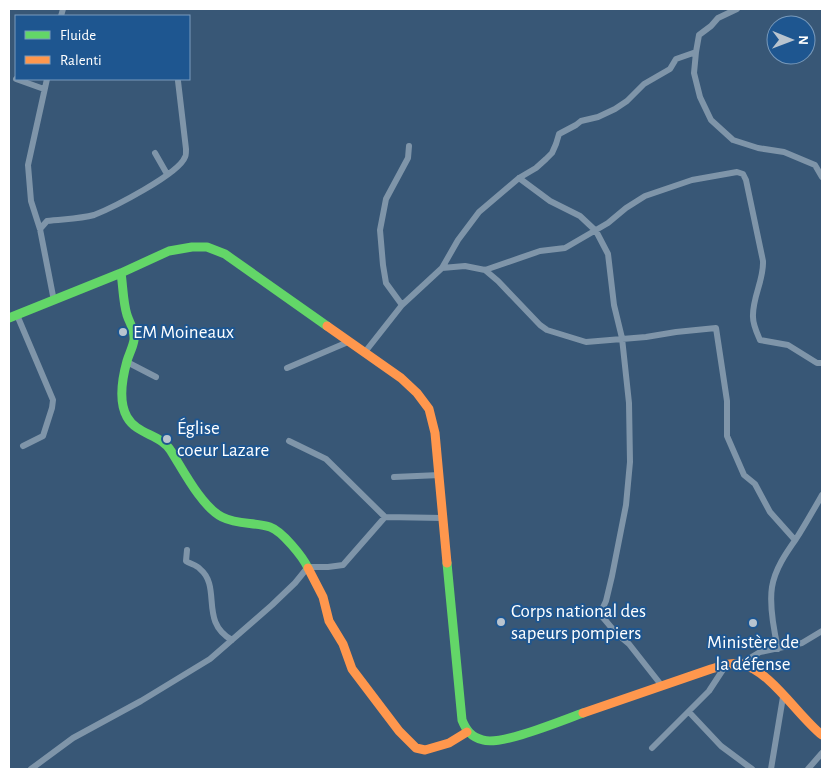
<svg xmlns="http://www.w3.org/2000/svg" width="831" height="778" font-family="'Alegreya Sans',sans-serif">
<rect width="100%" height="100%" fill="#385776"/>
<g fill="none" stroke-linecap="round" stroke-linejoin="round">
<!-- street -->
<path stroke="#7f95a9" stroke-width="6" d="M 61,16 L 63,9
M 696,52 L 694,73 L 700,97 L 711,120 L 733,140 L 758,148 L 784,152 L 815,165 L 822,177
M 16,79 L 44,89
M 47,79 L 28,165 L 31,201 L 40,229 L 54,301
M 155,153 L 167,174
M 519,178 L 550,201 L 580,216 L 596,231 L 608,254 L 614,305 L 622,338 L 629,403 L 630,462 L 626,505 L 612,576 L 606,601 L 600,614 L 616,633 L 629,644 L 662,686
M 40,229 L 47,221 C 62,219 80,219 94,215 C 112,208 179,174 185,157 C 186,156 186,150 186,149 L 178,81
M 442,268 L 465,266 L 485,270 L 540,251 L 565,248 L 608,223 L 626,208 L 645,196 L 692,180 L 737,172 L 743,174 L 746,180 L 763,261 C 764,280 752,298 753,317 C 753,325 757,333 760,340 L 788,345 L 817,363 L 822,363
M 485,270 L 498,281 L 540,325 L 547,330 L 586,342 L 646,337 L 676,332 L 716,328 L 727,401 L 727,436 L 744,475 L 755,484 L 770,512 L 795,540
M 402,305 L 386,283 L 383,265 L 380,230 L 386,199 L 408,158 L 409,146
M 17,315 L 53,400 L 52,408 L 43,436 L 23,446
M 365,352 L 402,305 L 442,268 L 458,240 L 479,212 L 519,178 L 536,168 L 546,159 L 552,153 L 556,144 L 559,134 L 576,125 L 581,121 L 598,117 L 615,109 L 627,101 L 644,84 L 670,69 L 676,59 L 696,52 L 699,35 L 711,26 L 718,18 L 737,9
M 127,362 L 156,377
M 287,368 L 348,342
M 289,441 L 326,459 L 385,517
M 394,477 L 440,475
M 187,550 L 186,561 C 190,564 197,565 200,569 C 222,587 199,622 232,640
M 778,649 C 774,631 769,606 772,587 C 775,569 786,553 796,539 C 805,525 814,509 822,495
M 740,664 L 760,652 L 802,643 L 822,631
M 689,712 L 721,746 L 752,769
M 652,748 L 709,691 L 726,665
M 31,769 L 73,738 L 141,701 L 210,659 L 272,605 L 295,583 L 308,567 L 328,567 L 343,565 L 385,517 L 443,518
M 771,769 L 783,697
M 808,769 L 822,753"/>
<!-- fast -->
<path stroke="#63d668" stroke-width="9" d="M 121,273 C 123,286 123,302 127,315 C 130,324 135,330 134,340 C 133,347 129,354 127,361 C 122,379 118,401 127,417 C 137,435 161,434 171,451 C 183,470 202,507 222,517 C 238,525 254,522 270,527 C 282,531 303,557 308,568
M 9,318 L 121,273 L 169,251 L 192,247 L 207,247 L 225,254 L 327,326
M 447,563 L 462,720 C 466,730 471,737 483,740 C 501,746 563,720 583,713"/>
<!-- slow -->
<path stroke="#ff974d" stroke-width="9" d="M 327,326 L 401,378 L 417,393 L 429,409 L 435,433 L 447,563
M 308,568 L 323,597 L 329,621 L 343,644 L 352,669 L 399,731 L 416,748 L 425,750 L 449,743 L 467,732
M 583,713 L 711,669 C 721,666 731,662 741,664 C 770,670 798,716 822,735"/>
</g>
<!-- markers -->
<g fill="#b9c4cf" stroke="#1e5690" stroke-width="2">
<circle cx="123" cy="332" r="5"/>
<circle cx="167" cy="439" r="5"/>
<circle cx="501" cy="622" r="5"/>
<circle cx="753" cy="623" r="5"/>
</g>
<g text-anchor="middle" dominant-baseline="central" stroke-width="4" stroke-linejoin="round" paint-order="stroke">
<!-- poi labels -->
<g font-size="19" fill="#fff" stroke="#1e5690" text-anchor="start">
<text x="133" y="332">EM Moineaux</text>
<text x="177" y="428">Église<tspan x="177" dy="22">coeur Lazare</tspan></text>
<text x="511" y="611">Corps national des<tspan x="511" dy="22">sapeurs pompiers</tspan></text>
<text x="753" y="642" text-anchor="middle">Ministère de<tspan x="753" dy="22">la défense</tspan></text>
</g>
</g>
<!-- border -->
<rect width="831" height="778" fill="none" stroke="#ffffff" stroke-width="20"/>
<!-- legend -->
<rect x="15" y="15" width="175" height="65" fill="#1e5690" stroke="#789abc"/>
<rect x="25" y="31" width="25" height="8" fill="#63d668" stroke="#789abc"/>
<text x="60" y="40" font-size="15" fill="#ffffff">Fluide</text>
<rect x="25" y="56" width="25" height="8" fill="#ff974d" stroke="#789abc"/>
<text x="60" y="65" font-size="15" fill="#ffffff">Ralenti</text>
<!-- north arrow -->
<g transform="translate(791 40) rotate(91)"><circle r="24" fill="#1e5690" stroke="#789abc"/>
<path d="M0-4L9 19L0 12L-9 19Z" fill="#b9c4cf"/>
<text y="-8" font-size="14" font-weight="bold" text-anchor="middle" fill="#ffffff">N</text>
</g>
</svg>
